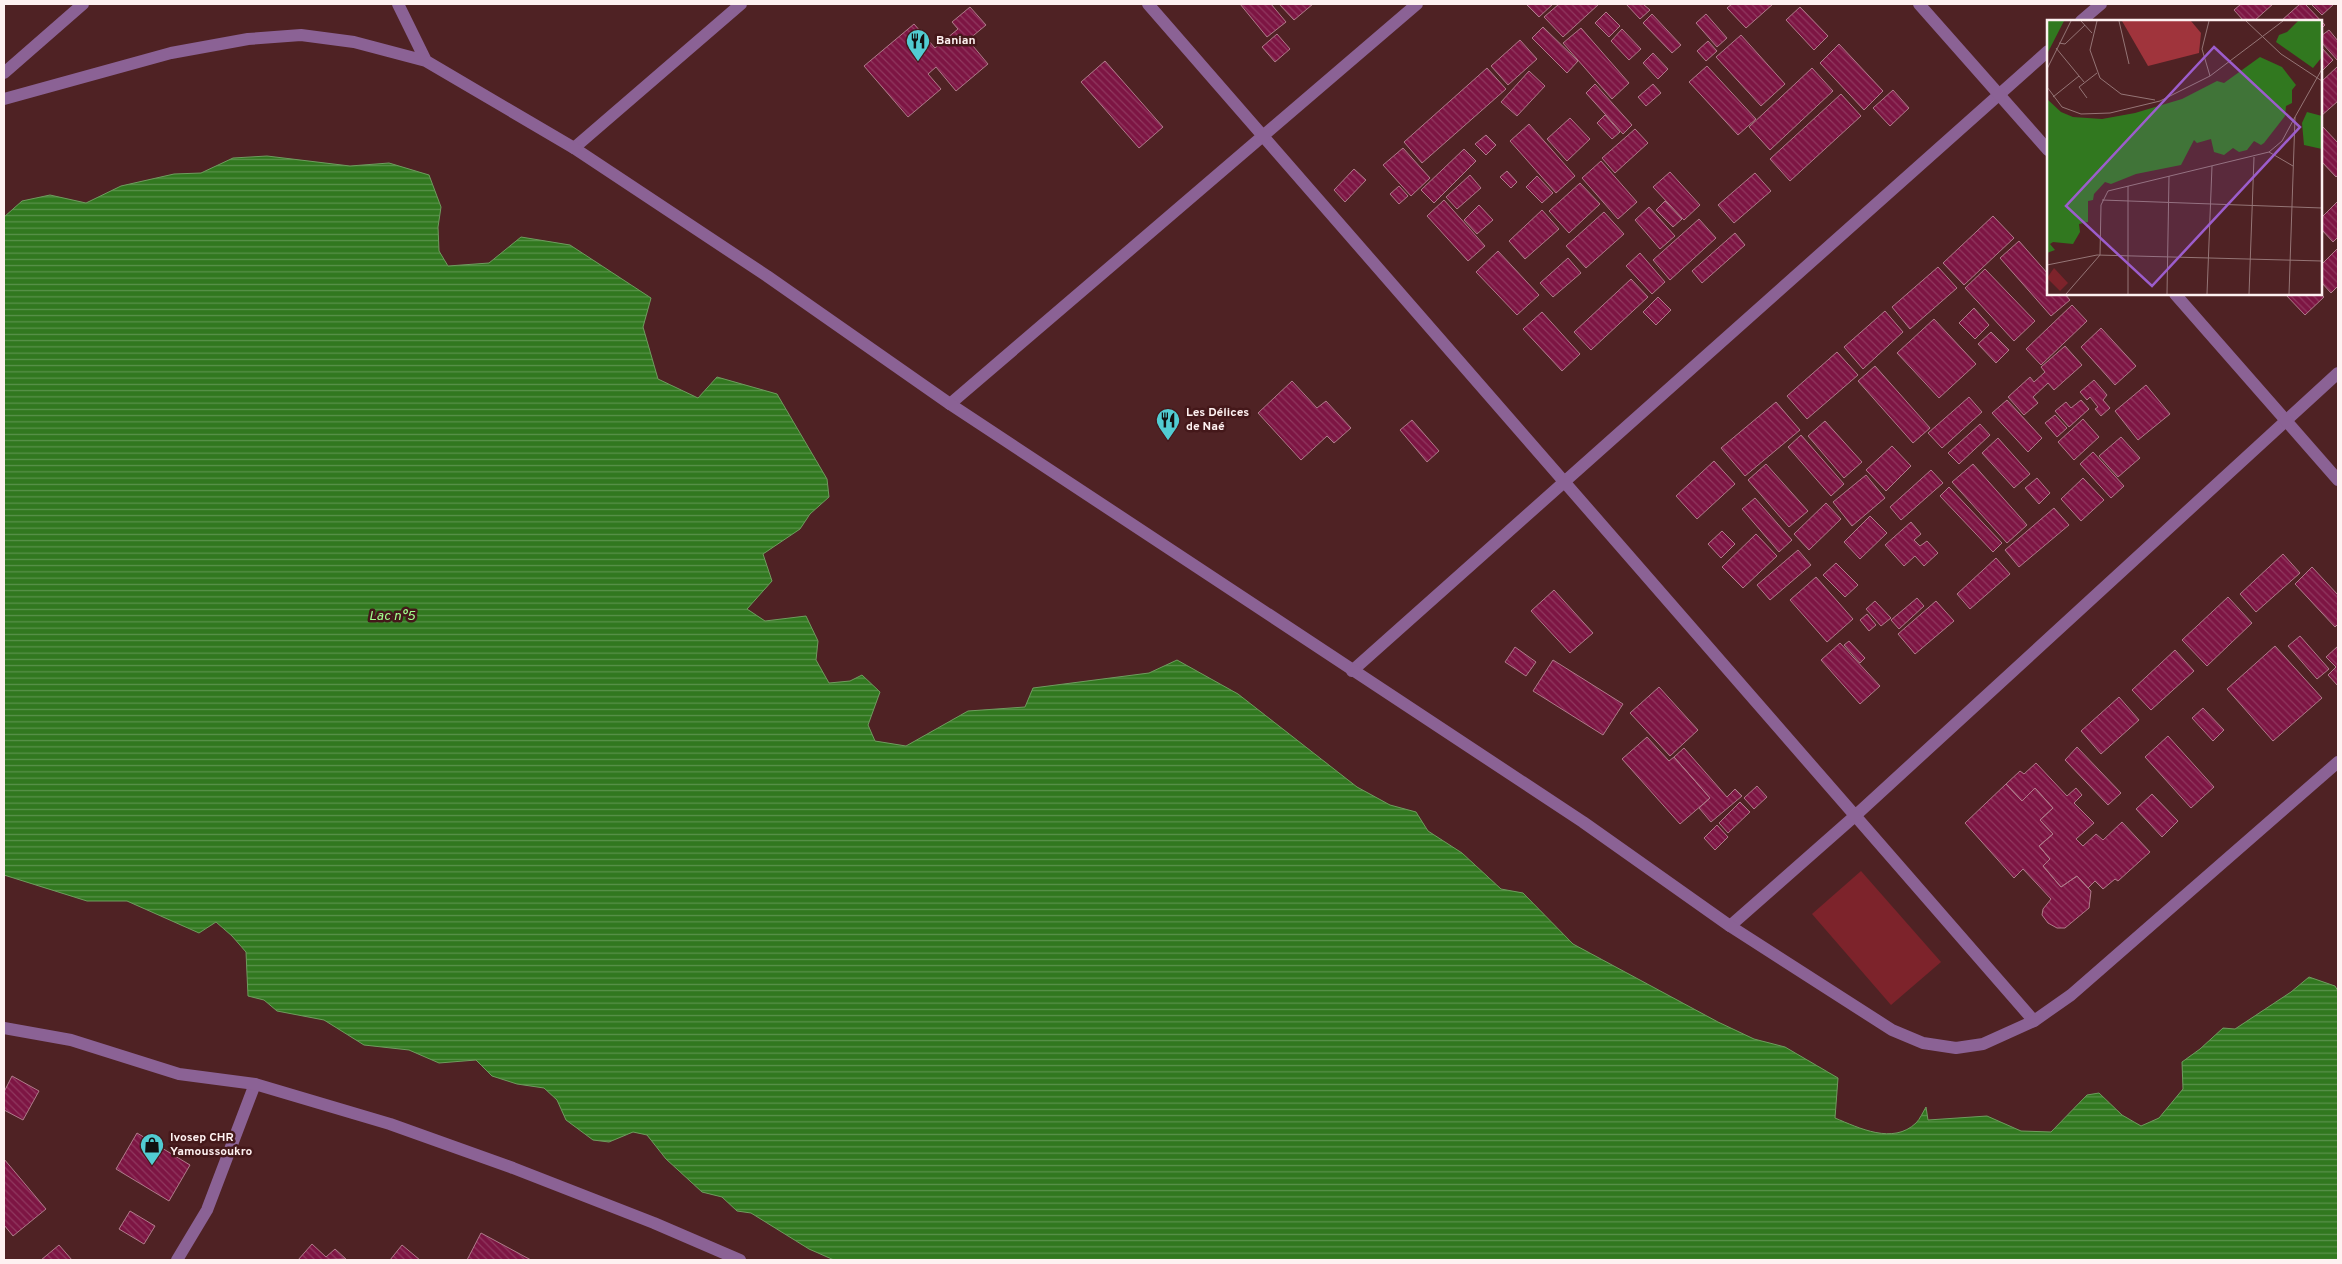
<svg xmlns="http://www.w3.org/2000/svg" width="2342" height="1264" font-family="Overpass,sans-serif">
<defs>
<pattern id="water-rules" width="6" height="5" patternUnits="userSpaceOnUse" patternTransform="scale(1.25)"><rect width="6" height="5" fill="#31781f"/><path d="M0 2.5h6" fill="none" stroke="#5a924b"/></pattern>
<pattern id="building-back-hatch" width="6" height="6" patternUnits="userSpaceOnUse" patternTransform="scale(1.25)"><rect width="6" height="6" fill="#7d1543"/><path d="M-1 5l2 2M0 0l6 6M5-1l2 2" fill="none" stroke="#90385f"/></pattern>
</defs>
<rect width="100%" height="100%" fill="#4f2224"/>
<!-- pitch -->
<path fill="#7d232b" d="M 1861,871 L 1941,962 L 1891,1005 L 1812,914 Z"/>
<!-- water -->
<path fill="url(#water-rules)" stroke="#6e9c5e" d="M 267,156 L 350,166 L 389,163 L 429,175 L 441,207 L 438,227 L 439,251 L 448,266 L 489,263 L 521,237 L 570,245 L 651,298 L 643,327 L 658,379 L 698,398 L 717,377 L 777,394 L 827,479 L 829,497 L 810,514 L 800,529 L 763,554 L 772,581 L 747,609 L 765,621 L 806,616 L 818,641 L 816,660 L 829,683 L 850,681 L 862,675 L 880,692 L 868,725 L 875,741 L 906,746 L 968,711 L 1025,707 L 1033,688 L 1149,673 L 1177,660 L 1238,694 L 1357,787 L 1390,805 L 1416,812 L 1428,831 L 1462,853 L 1501,889 L 1523,893 L 1573,944 L 1718,1022 L 1754,1039 L 1785,1047 L 1838,1078 L 1835,1118 C 1859,1128 1893,1145 1916,1123 C 1920,1119 1923,1112 1926,1107 L 1928,1120 L 1987,1116 L 2021,1131 L 2051,1132 L 2087,1095 L 2099,1093 L 2122,1115 L 2141,1126 L 2159,1118 L 2183,1089 L 2182,1062 L 2200,1049 L 2223,1028 L 2235,1029 L 2291,992 L 2309,977 L 2335,986 L 2338,991 L 2338,1260 L 834,1260 L 809,1249 L 751,1213 L 737,1211 L 722,1197 L 702,1192 L 666,1159 L 647,1135 L 633,1132 L 609,1142 L 593,1140 L 566,1120 L 557,1100 L 544,1088 L 517,1084 L 492,1076 L 476,1060 L 439,1063 L 409,1050 L 364,1045 L 324,1020 L 277,1011 L 264,1000 L 248,996 L 246,952 L 232,936 L 216,922 L 199,933 L 127,901 L 87,901 L 4,875 L 4,217 L 22,201 L 50,195 L 86,203 L 121,186 L 174,174 L 201,173 L 233,158 Z"/>
<!-- building -->
<path fill="url(#building-back-hatch)" stroke="#af7b8a" d="M 1240,4 L 1271,4 L 1286,22 L 1267,37 Z
M 1279,4 L 1313,4 L 1294,20 Z
M 1526,4 L 1553,4 L 1539,17 Z
M 1559,4 L 1599,4 L 1563,37 L 1544,17 Z
M 1626,4 L 1643,4 L 1650,10 L 1640,19 Z
M 1732,4 L 1773,4 L 1746,28 L 1727,8 Z
M 2241,4 L 2273,4 L 2254,21 L 2244,21 L 2234,10 Z
M 2300,4 L 2305,4 L 2325,25 L 2321,29 L 2321,21 L 2281,21 Z
M 2311,4 L 2334,4 L 2322,15 Z
M 970,7 L 986,25 L 968,40 L 988,64 L 956,91 L 936,67 L 928,74 L 941,89 L 908,117 L 864,66 L 914,24 L 935,48 L 958,29 L 952,22 Z
M 1800,7 L 1828,36 L 1814,50 L 1786,20 Z
M 1606,12 L 1620,26 L 1609,37 L 1595,23 Z
M 1652,14 L 1681,45 L 1672,53 L 1643,23 Z
M 1706,14 L 1727,38 L 1717,47 L 1696,23 Z
M 1543,27 L 1578,61 L 1567,73 L 1532,38 Z
M 1581,28 L 1629,83 L 1612,99 L 1563,43 Z
M 1622,29 L 1641,49 L 1629,60 L 1611,41 Z
M 2329,30 L 2338,41 L 2338,61 L 2321,42 L 2321,36 Z
M 1277,34 L 1290,49 L 1275,62 L 1262,47 Z
M 1741,35 L 1785,84 L 1761,106 L 1716,57 Z
M 1520,40 L 1537,59 L 1508,85 L 1491,66 Z
M 1708,41 L 1717,51 L 1706,61 L 1697,51 Z
M 1839,44 L 1883,91 L 1864,110 L 1820,63 Z
M 2321,47 L 2333,60 L 2322,71 L 2321,70 Z
M 1653,53 L 1668,69 L 1658,79 L 1643,63 Z
M 1105,61 L 1163,127 L 1139,148 L 1081,82 Z
M 1707,66 L 1756,119 L 1738,135 L 1689,82 Z
M 2338,66 L 2338,101 L 2321,116 L 2321,82 Z
M 1487,68 L 1506,89 L 1422,163 L 1404,142 Z
M 1812,68 L 1833,91 L 1770,150 L 1749,127 Z
M 1529,71 L 1545,86 L 1517,116 L 1501,102 Z
M 1595,84 L 1632,125 L 1623,134 L 1586,93 Z
M 1653,84 L 1661,93 L 1646,106 L 1638,97 Z
M 1893,90 L 1909,108 L 1890,126 L 1873,108 Z
M 1841,94 L 1861,116 L 1790,181 L 1770,159 Z
M 1605,115 L 1620,132 L 1612,139 L 1597,123 Z
M 1570,118 L 1590,139 L 1567,161 L 1547,139 Z
M 1529,124 L 1575,176 L 1556,193 L 1510,141 Z
M 2322,126 L 2338,143 L 2338,175 L 2336,177 L 2321,161 Z
M 1635,129 L 1648,143 L 1615,173 L 1602,158 Z
M 1486,135 L 1496,145 L 1486,155 L 1475,144 Z
M 1403,148 L 1430,178 L 1411,196 L 1383,165 Z
M 1464,149 L 1476,161 L 1434,203 L 1421,190 Z
M 1601,161 L 1637,202 L 1618,219 L 1582,178 Z
M 1354,169 L 1366,180 L 1345,202 L 1334,190 Z
M 1507,171 L 1517,182 L 1511,188 L 1500,177 Z
M 1670,172 L 1700,205 L 1684,220 L 1653,187 Z
M 1755,173 L 1771,191 L 1734,223 L 1718,205 Z
M 1470,175 L 1481,188 L 1457,209 L 1446,197 Z
M 1537,176 L 1553,193 L 1542,203 L 1526,187 Z
M 1580,183 L 1600,204 L 1569,233 L 1549,211 Z
M 1399,186 L 1408,196 L 1399,204 L 1390,194 Z
M 1444,200 L 1485,246 L 1468,261 L 1427,216 Z
M 1665,201 L 1682,219 L 1673,227 L 1656,210 Z
M 2338,201 L 2338,237 L 2333,242 L 2321,229 L 2321,218 Z
M 1479,205 L 1493,220 L 1477,234 L 1464,220 Z
M 1649,207 L 1675,236 L 1660,249 L 1635,220 Z
M 1542,210 L 1559,229 L 1525,259 L 1509,241 Z
M 1604,212 L 1624,234 L 1586,268 L 1566,246 Z
M 1993,216 L 2014,238 L 1964,285 L 1943,263 Z
M 1699,219 L 1716,238 L 1670,280 L 1653,260 Z
M 1735,233 L 1745,245 L 1702,283 L 1692,271 Z
M 2019,241 L 2048,274 L 2048,294 L 2065,294 L 2070,300 L 2051,316 L 2000,258 Z
M 2338,248 L 2338,286 L 2331,293 L 2321,282 L 2321,265 Z
M 1498,251 L 1539,295 L 1517,315 L 1476,272 Z
M 1640,253 L 1665,282 L 1652,294 L 1626,266 Z
M 1568,258 L 1581,273 L 1553,297 L 1540,283 Z
M 1938,267 L 1957,288 L 1910,329 L 1892,307 Z
M 1985,269 L 2035,321 L 2014,341 L 1965,288 Z
M 1631,279 L 1648,297 L 1591,350 L 1574,332 Z
M 2285,294 L 2321,294 L 2324,297 L 2305,315 Z
M 1658,297 L 1671,310 L 1656,325 L 1643,312 Z
M 2072,305 L 2087,321 L 2041,365 L 2026,349 Z
M 1974,308 L 1989,325 L 1975,339 L 1959,323 Z
M 1885,311 L 1903,332 L 1863,369 L 1844,347 Z
M 1542,312 L 1580,354 L 1562,371 L 1523,329 Z
M 1934,319 L 1976,364 L 1939,398 L 1897,353 Z
M 2101,328 L 2136,366 L 2115,385 L 2081,347 Z
M 1991,332 L 2009,350 L 1996,363 L 1978,344 Z
M 2065,346 L 2082,365 L 2054,390 L 2048,383 L 2033,397 L 2038,403 L 2024,415 L 2008,397 L 2030,377 L 2034,382 L 2045,372 L 2041,367 Z
M 1837,352 L 1858,375 L 1807,419 L 1787,396 Z
M 1875,366 L 1930,428 L 1913,443 L 1858,381 Z
M 2094,380 L 2107,395 L 2103,400 L 2110,408 L 2101,416 L 2095,409 L 2098,407 L 2090,397 L 2087,400 L 2080,392 Z
M 1292,381 L 1317,408 L 1326,401 L 1351,428 L 1334,443 L 1327,436 L 1301,460 L 1258,413 Z
M 2146,385 L 2170,414 L 2138,440 L 2115,411 Z
M 1969,397 L 1982,412 L 1942,448 L 1928,433 Z
M 2007,400 L 2042,438 L 2028,452 L 1992,413 Z
M 2081,400 L 2089,409 L 2069,427 L 2055,411 L 2066,402 L 2071,408 Z
M 1776,402 L 1800,430 L 1745,476 L 1721,448 Z
M 2055,415 L 2067,428 L 2057,437 L 2045,423 Z
M 2083,419 L 2099,437 L 2074,460 L 2058,442 Z
M 1412,420 L 1439,451 L 1427,462 L 1400,430 Z
M 1825,421 L 1862,462 L 1844,478 L 1808,436 Z
M 1980,424 L 1990,435 L 1959,464 L 1948,453 Z
M 1801,435 L 1844,484 L 1831,496 L 1788,447 Z
M 2121,437 L 2140,458 L 2118,477 L 2099,456 Z
M 1998,438 L 2030,474 L 2014,488 L 1982,453 Z
M 1892,446 L 1911,466 L 1886,491 L 1866,470 Z
M 2093,452 L 2124,486 L 2111,498 L 2080,464 Z
M 1714,461 L 1735,484 L 1697,519 L 1676,496 Z
M 1766,464 L 1808,511 L 1789,527 L 1748,480 Z
M 1973,464 L 2027,525 L 2007,543 L 1952,482 Z
M 1931,470 L 1943,483 L 1901,520 L 1890,507 Z
M 1866,475 L 1885,498 L 1852,526 L 1833,502 Z
M 2037,478 L 2050,493 L 2039,504 L 2025,488 Z
M 2083,478 L 2104,500 L 2081,521 L 2061,499 Z
M 1949,487 L 2002,543 L 1993,552 L 1940,496 Z
M 1755,498 L 1792,540 L 1779,552 L 1742,509 Z
M 1826,503 L 1841,519 L 1809,550 L 1794,534 Z
M 2054,508 L 2069,525 L 2019,567 L 2005,550 Z
M 1870,516 L 1887,533 L 1860,559 L 1844,542 Z
M 1911,522 L 1921,534 L 1914,540 L 1920,546 L 1927,541 L 1938,553 L 1924,566 L 1915,556 L 1904,566 L 1885,545 Z
M 1722,531 L 1735,544 L 1721,558 L 1708,544 Z
M 1756,534 L 1777,556 L 1743,588 L 1722,567 Z
M 1798,550 L 1811,565 L 1770,600 L 1757,585 Z
M 2283,554 L 2300,573 L 2256,612 L 2240,594 Z
M 1996,558 L 2010,574 L 1970,609 L 1957,594 Z
M 1836,563 L 1858,585 L 1845,597 L 1823,575 Z
M 2312,567 L 2338,595 L 2338,624 L 2335,627 L 2295,584 Z
M 1816,577 L 1853,619 L 1827,642 L 1790,600 Z
M 1554,590 L 1593,633 L 1570,653 L 1531,611 Z
M 2228,597 L 2252,623 L 2207,666 L 2182,640 Z
M 1917,598 L 1924,606 L 1899,629 L 1891,620 Z
M 1875,601 L 1891,618 L 1881,626 L 1866,609 Z
M 1936,601 L 1954,621 L 1915,654 L 1898,634 Z
M 1867,614 L 1876,625 L 1869,631 L 1860,620 Z
M 2300,636 L 2329,669 L 2317,679 L 2288,646 Z
M 1849,641 L 1865,658 L 1860,663 L 1844,645 Z
M 1840,643 L 1880,686 L 1860,704 L 1821,660 Z
M 2275,646 L 2322,698 L 2273,741 L 2227,689 Z
M 2338,646 L 2338,686 L 2328,675 L 2336,667 L 2326,657 Z
M 1515,647 L 1536,662 L 1526,676 L 1505,662 Z
M 2175,650 L 2194,671 L 2151,710 L 2132,690 Z
M 1553,660 L 1623,704 L 1603,735 L 1533,691 Z
M 1659,687 L 1698,730 L 1670,756 L 1630,713 Z
M 2119,697 L 2139,720 L 2101,754 L 2081,731 Z
M 2203,708 L 2224,730 L 2213,741 L 2192,718 Z
M 2168,736 L 2214,787 L 2191,808 L 2145,757 Z
M 1647,737 L 1669,761 L 1674,757 L 1710,798 L 1680,824 L 1622,759 Z
M 2077,747 L 2121,793 L 2108,805 L 2065,760 Z
M 1684,748 L 1727,797 L 1735,789 L 1742,796 L 1711,822 L 1699,808 L 1710,798 L 1674,757 Z
M 2036,763 L 2067,796 L 2076,788 L 2082,795 L 2074,803 L 2094,823 L 2076,839 L 2083,846 L 2096,834 L 2103,840 L 2122,822 L 2150,852 L 2118,881 L 2115,879 L 2103,889 L 2095,881 L 2088,888 L 2077,876 L 2061,887 L 2043,866 L 2050,859 L 2039,846 L 2053,834 L 2040,820 L 2053,808 L 2035,788 L 2022,801 L 2006,784 L 2020,771 L 2024,774 Z
M 2006,784 L 2022,801 L 2035,788 L 2053,808 L 2040,820 L 2053,834 L 2039,846 L 2050,859 L 2043,866 L 2061,887 L 2077,876 L 2091,891 L 2089,908 L 2065,928 L 2057,928 L 2048,923 L 2042,915 L 2043,909 L 2051,899 L 2023,869 L 2014,878 L 1965,823 Z
M 1757,786 L 1767,797 L 1754,809 L 1744,798 Z
M 2152,794 L 2178,821 L 2162,837 L 2136,809 Z
M 1740,802 L 1750,812 L 1728,833 L 1719,823 Z
M 1717,825 L 1728,837 L 1715,850 L 1704,838 Z
M 12,1076 L 39,1091 L 23,1120 L 4,1110 L 4,1092 Z
M 137,1133 L 190,1165 L 169,1201 L 116,1169 Z
M 4,1159 L 46,1209 L 13,1236 L 4,1225 Z
M 130,1211 L 155,1226 L 144,1244 L 119,1229 Z
M 481,1233 L 531,1260 L 467,1260 Z
M 312,1244 L 326,1257 L 335,1249 L 346,1259 L 298,1260 Z
M 59,1245 L 72,1260 L 41,1260 Z
M 402,1245 L 420,1260 L 390,1260 Z"/>
<g fill="none" stroke-linecap="round" stroke-linejoin="round">
<!-- minor -->
<path stroke="#8b6295" stroke-width="12" d="M 1148,4 L 2034,1021
M 2081,21 L 2101,4
M 574,148 L 741,4
M 950,404 L 1417,4
M 1352,671 L 2048,51
M 1730,926 L 1856,815 L 2338,373
M 177,1260 L 207,1210 L 255,1084"/>
<!-- tertiary -->
<path stroke="#8b6295" stroke-width="12" d="M 398,4 L 426,61
M 1919,4 L 2048,150
M 4,73 L 83,4
M 4,99 L 171,53 L 248,39 L 301,35 L 354,42 L 426,61 L 574,148 L 767,276 L 950,404 L 1583,822 L 1730,926 L 1892,1030 L 1923,1043 L 1956,1048 L 1983,1044 L 2034,1021 L 2071,995 L 2338,762
M 2175,294 L 2338,480
M 4,1028 L 71,1040 L 179,1074 L 255,1084 L 390,1124 L 513,1168 L 654,1223 L 740,1260"/>
</g>
<!-- icons -->
<defs>
<g id="restaurant-pin" transform="scale(1.25)"><path d="M0 17L-7.5 6A9.5 9.5 0 1 1 7.5 6Z" fill="#51ccd2" stroke="#44181a"/><path d="M-5-6h1v4h1v-4h1v4h1v-4h1v5L-1.5 .5V6h-2V.5L-5-1ZM5-6V6H3V1.5H1.5Q1.5-4 5-6Z" fill="#111"/></g>
<g id="shop-pin" transform="scale(1.25)"><path d="M0 17L-7.5 6A9.5 9.5 0 1 1 7.5 6Z" fill="#51ccd2" stroke="#44181a"/><path d="M-5-2.5h2.3a2.7 3.5 0 0 1 5.4 0H5L5.5 6h-11ZM-1.5-2.5h3a1.5 2.3 0 0 0-3 0Z" fill="#111"/></g>
</defs>
<g fill-rule="evenodd">
<use href="#restaurant-pin" x="918" y="41"/>
<use href="#restaurant-pin" x="1168" y="420"/>
<use href="#shop-pin" x="152" y="1145"/>
</g>
<g text-anchor="middle" dominant-baseline="central" stroke-width="5" stroke-linejoin="round" paint-order="stroke">
<!-- poi labels -->
<g font-size="12" font-weight="bold" fill="#fef1f1" stroke="#44181a" text-anchor="start">
<text x="936" y="41">Banian</text>
<text x="1186" y="413">Les Délices<tspan x="1186" dy="14">de Naé</tspan></text>
<text x="170" y="1138">Ivosep CHR<tspan x="170" dy="14">Yamoussoukro</tspan></text>
</g>
<!-- water labels -->
<g font-size="14" font-style="italic" fill="#a3ff8e" stroke="#44181a">
<text x="392" y="616">Lac n°5</text>
</g>
</g>
<!-- overview -->
<g transform="translate(2047 20)">
<rect width="275" height="275" fill="#4f2224"/>
<path d="M 75,1 L 144,1 L 154,13 L 152,33 L 101,46 Z" fill="#a0343c"/>
<path d="M 7,248 L 21,263 L 13,271 L 0,258 Z" fill="#7d232b"/>
<path d="M 0,1 L 17,1 L 0,34 ZM 251,1 L 275,1 L 275,37 L 266,48 L 229,22 L 232,15 L 240,12 ZM 213,37 L 235,47 L 249,65 L 245,70 L 245,83 L 239,86 L 238,96 L 217,123 L 214,125 L 207,121 L 200,130 L 192,132 L 186,128 L 177,135 L 167,132 L 164,119 L 150,123 L 147,120 L 134,145 L 89,154 L 64,164 L 58,162 L 47,174 L 46,180 L 41,181 L 41,202 L 32,204 L 33,212 L 26,224 L 6,222 L 3,224 L 8,230 L 0,233 L 0,79 L 14,92 L 26,97 L 55,99 L 88,93 L 135,79 L 170,61 L 177,63 ZM 260,92 L 275,96 L 275,129 L 257,125 L 255,103 Z" fill="#31781f"/>
<path fill="none" stroke="#957576" stroke-width="1" d="M 34,1 L 45,13M 50,1 L 43,30 L 53,58 L 74,74 L 108,80M 72,1 L 82,44M 162,1 L 155,29 L 163,56M 199,1 L 234,34 L 275,61M 12,23 L 18,24 L 38,5M 9,28 L 37,62M 0,49 L 24,1M 0,67 L 15,87 L 34,94 L 63,93 L 113,81 L 163,56 L 236,1M 6,77 L 32,56M 40,78 L 32,67 L 50,53M 222,132 L 246,146M 81,166 L 81,274M 55,180 L 275,188M 0,245 L 50,235 L 275,241M 19,274 L 53,235 L 54,185 L 61,171 L 222,132 L 235,121 L 248,97M 120,274 L 122,156M 160,274 L 165,146M 202,274 L 207,137M 242,274 L 248,97 L 275,49"/>
<path fill="#9c5dcc" fill-opacity="0.15" stroke="#9c5dcc" stroke-width="2.5" d="M 167,27 L 253,107 L 105,266 L 19,186 Z"/>
<rect width="275" height="275" fill="none" stroke="#fef1f1" stroke-width="2.5"/>
</g>
<!-- border -->
<rect width="2342" height="1264" fill="none" stroke="#fef1f1" stroke-width="10"/>
</svg>
